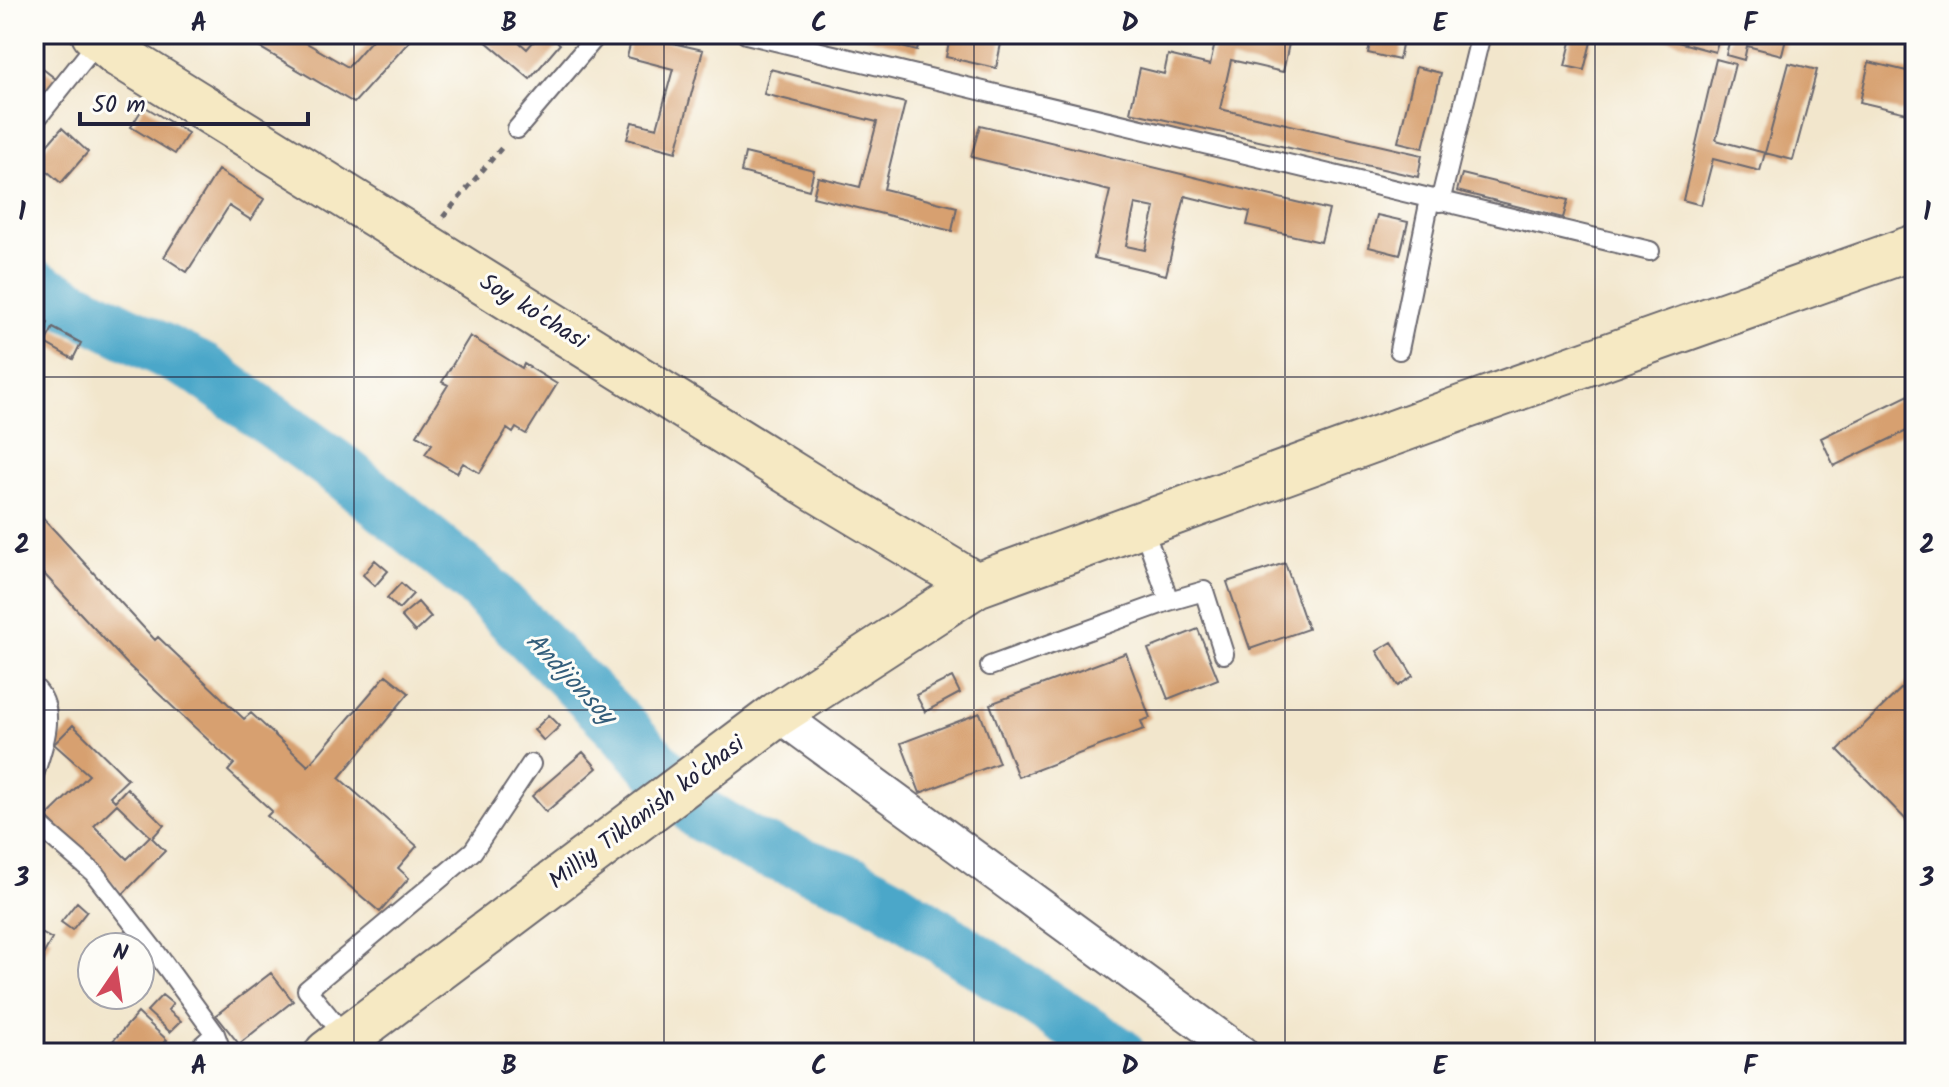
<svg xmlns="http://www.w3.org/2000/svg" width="1949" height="1087" font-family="Kalam,sans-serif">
<rect width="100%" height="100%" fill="#fdfcf7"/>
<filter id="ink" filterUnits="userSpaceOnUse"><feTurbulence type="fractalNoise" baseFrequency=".0125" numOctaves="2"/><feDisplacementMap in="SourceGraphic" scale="16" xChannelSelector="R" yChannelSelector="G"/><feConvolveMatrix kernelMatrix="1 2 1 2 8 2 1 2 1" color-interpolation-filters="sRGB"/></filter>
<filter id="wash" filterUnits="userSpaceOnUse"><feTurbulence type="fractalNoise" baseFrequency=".006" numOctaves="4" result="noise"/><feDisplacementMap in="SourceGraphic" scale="32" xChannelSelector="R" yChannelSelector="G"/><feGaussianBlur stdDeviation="1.8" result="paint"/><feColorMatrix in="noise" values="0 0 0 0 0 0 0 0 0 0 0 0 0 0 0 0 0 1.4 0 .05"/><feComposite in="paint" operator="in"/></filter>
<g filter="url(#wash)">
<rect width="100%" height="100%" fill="#f2e6cc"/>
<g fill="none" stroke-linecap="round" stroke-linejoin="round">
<!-- river -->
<path stroke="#4ba7c9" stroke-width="54" d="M 34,286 L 202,370 L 343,472 L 478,583 L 619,725 L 700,814 L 754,846 L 855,884 L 888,902 L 1118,1053"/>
</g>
<g id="blocks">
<!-- building -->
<path fill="#d7a070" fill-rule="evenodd" d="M 237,34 L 291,34 L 348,67 L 377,34 L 416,34 L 354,103 Z
M 477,34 L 510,34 L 527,49 L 540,34 L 549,34 L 560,44 L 530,79 Z
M 633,34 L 703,50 L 676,152 L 627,139 L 632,122 L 657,128 L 673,69 L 627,57 Z
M 853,34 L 921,34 L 917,51 Z
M 951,34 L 1003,34 L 996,68 L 946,57 Z
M 1217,34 L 1291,34 L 1283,72 L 1231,60 L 1220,109 L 1422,155 L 1418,177 L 1130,112 L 1140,68 L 1164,74 L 1168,55 L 1210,65 Z
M 1372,34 L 1404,34 L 1399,60 L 1368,53 Z
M 1573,34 L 1593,34 L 1584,70 L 1565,66 Z
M 1648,34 L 1720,34 L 1715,52 Z
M 1731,34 L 1766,34 L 1786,39 L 1782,55 L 1747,46 L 1744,60 L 1726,55 Z
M 1716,59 L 1735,64 L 1716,140 L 1765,153 L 1760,171 L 1713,159 L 1701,205 L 1683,200 Z
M 34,62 L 57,80 L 34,109 Z
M 1869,62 L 1915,73 L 1915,115 L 1860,102 Z
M 1789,63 L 1817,70 L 1793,160 L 1765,153 Z
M 1416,67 L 1441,73 L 1423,148 L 1398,142 Z
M 770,69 L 905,103 L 884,189 L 957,207 L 952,231 L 813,197 L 818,177 L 860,187 L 877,122 L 764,94 Z
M 144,106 L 188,133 L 175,154 L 131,127 Z
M 980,125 L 1329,210 L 1321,242 L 1247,225 L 1250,212 L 1185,196 L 1166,275 L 1094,258 L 1110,191 L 971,157 ZM 1135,204 L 1155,208 L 1145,250 L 1126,246 Z
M 62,128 L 88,152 L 61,183 L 34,160 Z
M 745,153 L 814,170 L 809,190 L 741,172 Z
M 218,170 L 264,199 L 251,220 L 229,206 L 187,272 L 164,257 Z
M 1462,174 L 1568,200 L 1563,218 L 1457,191 Z
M 1377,215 L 1408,222 L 1400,255 L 1369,247 Z
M 34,315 L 48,323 L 40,337 L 34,333 Z
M 53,328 L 81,343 L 73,359 L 45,343 Z
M 470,336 L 522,368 L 524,364 L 557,384 L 526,434 L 516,428 L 513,433 L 507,429 L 480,473 L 463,463 L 457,473 L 425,454 L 432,444 L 417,435 L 448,385 L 442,382 Z
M 1915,392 L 1915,427 L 1834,466 L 1821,438 Z
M 34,508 L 155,640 L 158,637 L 244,719 L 251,713 L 308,766 L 386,675 L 409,693 L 339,778 L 417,846 L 398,868 L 409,878 L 380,912 L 267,816 L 272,811 L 228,771 L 234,764 L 128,665 L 34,563 Z
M 375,560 L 388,571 L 375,586 L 363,575 Z
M 1285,563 L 1308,629 L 1250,649 L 1227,582 Z
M 401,583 L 413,594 L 399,609 L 387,598 Z
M 418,602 L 431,617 L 415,632 L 401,616 Z
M 1198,629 L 1218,679 L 1168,699 L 1148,649 Z
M 1392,642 L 1413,676 L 1398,686 L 1377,651 Z
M 1126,653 L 1150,718 L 1141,721 L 1144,729 L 1018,777 L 990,704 Z
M 952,677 L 960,693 L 925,712 L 916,695 Z
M 1910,680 L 1915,685 L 1915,829 L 1838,750 Z
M 980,713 L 999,763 L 920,793 L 901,743 Z
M 549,715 L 560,726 L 544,741 L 534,730 Z
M 73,725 L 128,779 L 110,796 L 115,801 L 127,788 L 164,825 L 152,838 L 165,851 L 123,894 L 46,817 L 89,775 L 54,744 ZM 117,804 L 150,836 L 127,859 L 94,826 Z
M 583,752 L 597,768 L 546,812 L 532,796 Z
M 77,902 L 87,911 L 72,930 L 61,922 Z
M 34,929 L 52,939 L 34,971 Z
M 124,932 L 132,941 L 125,947 L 113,947 L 110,944 Z
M 271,973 L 293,1001 L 239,1044 L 216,1015 Z
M 162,995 L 173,1004 L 168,1010 L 181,1021 L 170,1032 L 147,1011 Z
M 138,1013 L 167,1040 L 155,1053 L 102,1053 Z"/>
</g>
</g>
<g filter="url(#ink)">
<use href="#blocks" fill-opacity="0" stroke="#6b676e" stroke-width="2"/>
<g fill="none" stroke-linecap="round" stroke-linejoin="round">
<!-- lane casing -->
<g stroke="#6b676e" stroke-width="22">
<path id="lane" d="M 746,34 L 1650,251
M 1905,34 L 1915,36
M 34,122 L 100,39
M 517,129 L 598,34
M 1440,202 L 1481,34
M 1399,350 L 1430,199
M 1169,601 L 1204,591 L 1224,654
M 990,666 L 1169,601 L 1142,524
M 34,687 C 59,710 42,749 34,775
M 34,821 L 94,873 L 157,954 L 215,1034 L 222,1053
M 348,1040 L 307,990 L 473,851 L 531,764
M 194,1053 L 215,1034"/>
</g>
<!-- street casing -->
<g stroke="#6b676e" stroke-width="38">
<path id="street" d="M 778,714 L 1241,1053"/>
</g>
<!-- secondary casing -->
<g stroke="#6b676e" stroke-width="48">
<path id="secondary" d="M 94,34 L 119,55 L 819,491 L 976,585
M 327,1053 L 778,714 L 976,585 L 1464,407 L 1915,247"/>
</g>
<!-- path -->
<path stroke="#6b676e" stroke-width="5" stroke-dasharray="6 6" stroke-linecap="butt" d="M 443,217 L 504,145"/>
<!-- lane -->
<use href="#lane" stroke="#fff" stroke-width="18"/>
<!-- street -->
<use href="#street" stroke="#fff" stroke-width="34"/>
<!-- secondary -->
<use href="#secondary" stroke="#f6e9c3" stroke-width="44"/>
</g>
</g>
<!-- grid -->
<path fill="none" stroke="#22223b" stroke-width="2" stroke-opacity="0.55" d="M 354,34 L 354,1053M 664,34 L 664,1053M 974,34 L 974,1053M 1285,34 L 1285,1053M 1595,34 L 1595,1053M 34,377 L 1915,377M 34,710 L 1915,710"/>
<g text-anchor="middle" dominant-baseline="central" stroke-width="6" stroke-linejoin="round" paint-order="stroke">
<!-- street labels -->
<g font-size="24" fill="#22223b" stroke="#fdfcf7">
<text transform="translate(533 312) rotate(32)">Soy ko'chasi</text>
<text transform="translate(647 813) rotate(-37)">Milliy Tiklanish ko'chasi</text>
</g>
<!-- water labels -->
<g font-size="26" font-style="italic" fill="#345e7b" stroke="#fdfcf7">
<text transform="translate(570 679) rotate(46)">Andijonsoy</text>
</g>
</g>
<!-- margin -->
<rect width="1949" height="1087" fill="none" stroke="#fdfcf7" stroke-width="88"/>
<!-- north arrow -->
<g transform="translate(116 971) rotate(13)"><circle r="38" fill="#fdfcf7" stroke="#a5a5ac" stroke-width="2"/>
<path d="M0-6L14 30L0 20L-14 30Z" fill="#d1495b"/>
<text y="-12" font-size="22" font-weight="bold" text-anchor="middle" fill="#22223b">N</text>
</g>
<!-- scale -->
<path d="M80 112v12h228v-12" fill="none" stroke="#22223b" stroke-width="4"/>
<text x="92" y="112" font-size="24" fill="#22223b" stroke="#fdfcf7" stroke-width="6" paint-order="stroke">50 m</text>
<rect x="44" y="44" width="1861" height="999" fill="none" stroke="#22223b" stroke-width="3"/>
<g font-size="26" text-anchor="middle" font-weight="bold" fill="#22223b">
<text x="199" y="31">A</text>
<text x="509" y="31">B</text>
<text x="819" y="31">C</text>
<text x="1130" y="31">D</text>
<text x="1440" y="31">E</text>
<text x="1750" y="31">F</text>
<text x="22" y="220">1</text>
<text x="1927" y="220">1</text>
<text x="22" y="553">2</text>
<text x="1927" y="553">2</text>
<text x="22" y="886">3</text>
<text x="1927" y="886">3</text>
<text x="199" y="1074">A</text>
<text x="509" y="1074">B</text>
<text x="819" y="1074">C</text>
<text x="1130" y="1074">D</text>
<text x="1440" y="1074">E</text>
<text x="1750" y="1074">F</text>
</g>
</svg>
